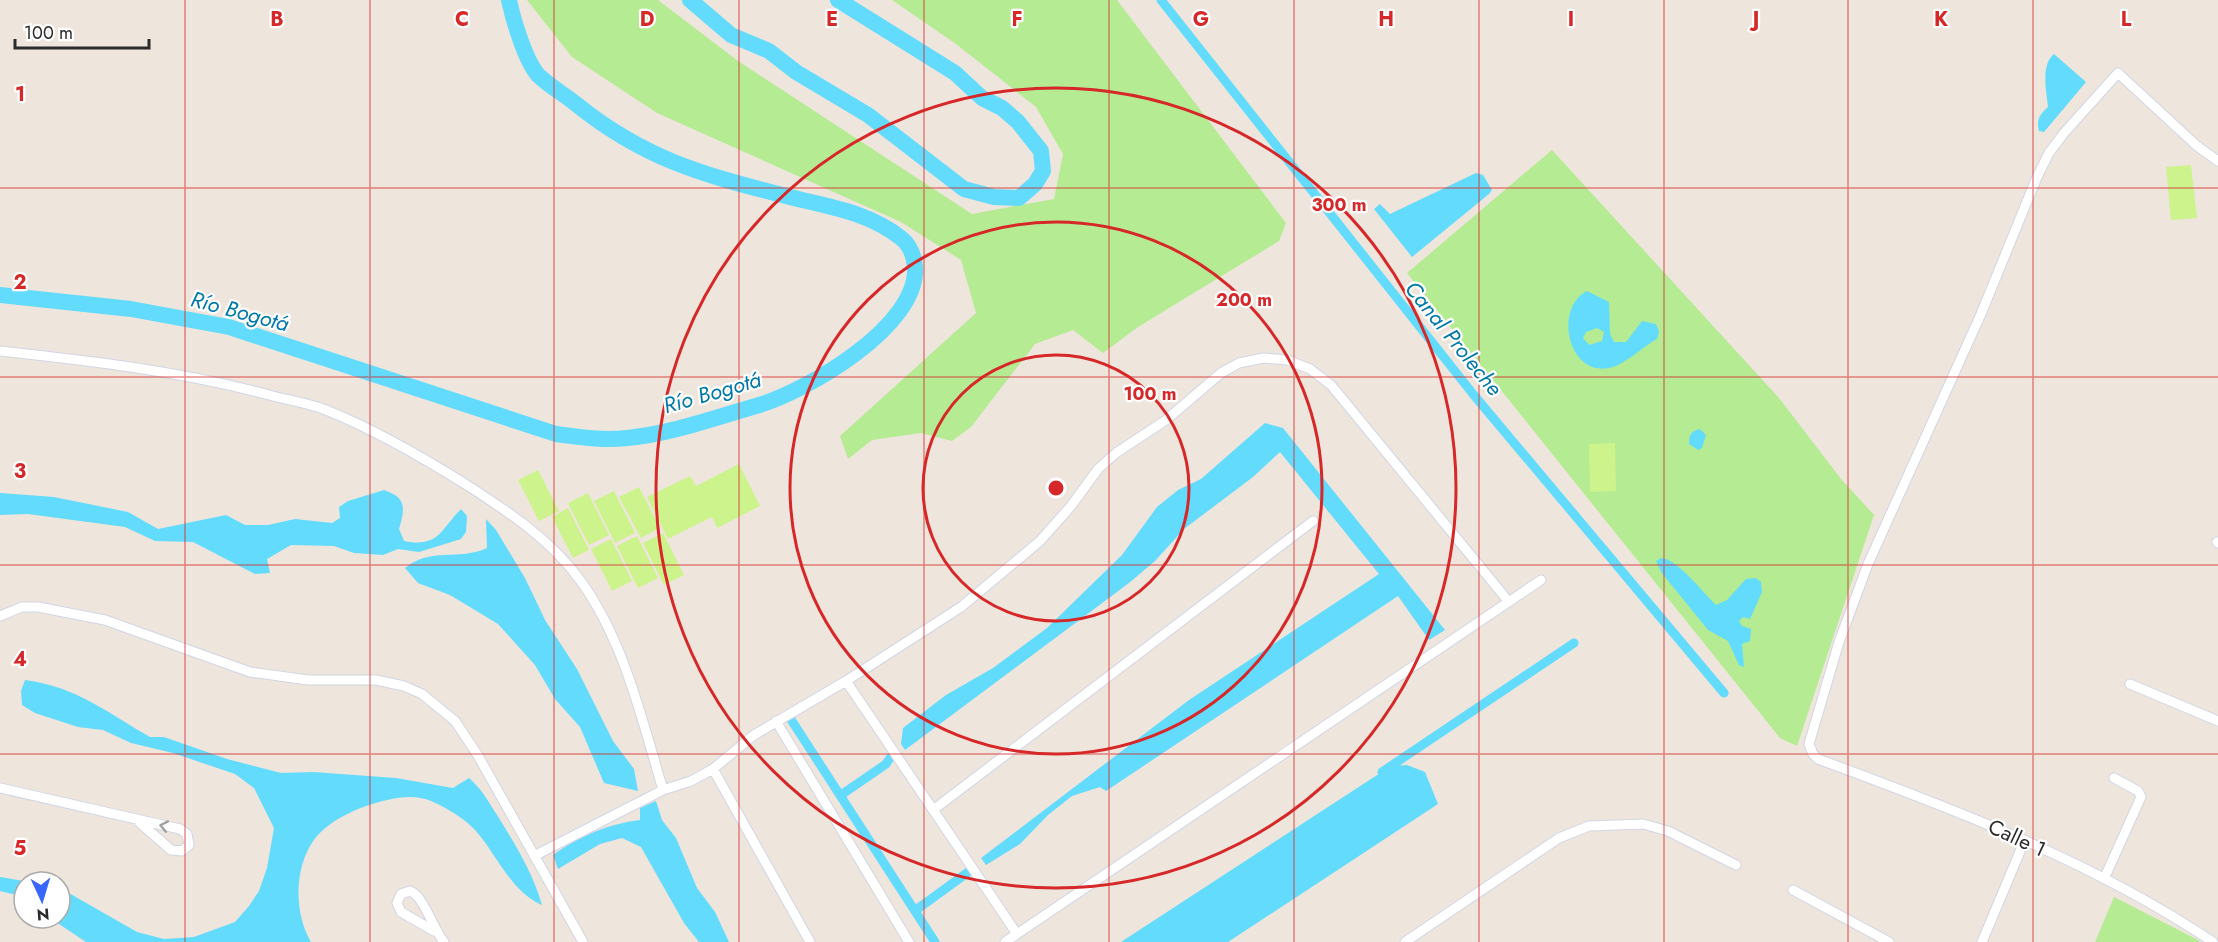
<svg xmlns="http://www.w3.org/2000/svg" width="2218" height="942" font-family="Jost,sans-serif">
<rect width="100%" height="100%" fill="#eee5dc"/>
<!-- green -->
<path fill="#b5eb92" d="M 527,0 L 658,0 L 738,61 L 972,214 L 1054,199 L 1063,154 L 1036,107 L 956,44 L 892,0 L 1117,0 L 1286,223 L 1279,241 L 1138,327 L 1103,353 L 1073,330 L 1035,344 L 971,427 L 952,441 L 921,433 L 872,440 L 848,459 L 840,436 L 976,313 L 961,260 L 901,222 L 657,113 L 572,57 Z
M 1552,150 L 1779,398 L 1841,479 L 1874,515 L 1797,746 L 1780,738 L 1407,273 Z
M 2114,897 L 2198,940 L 2200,942 L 2095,942 Z"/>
<!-- pitch -->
<path fill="#cdf38d" d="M 2191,165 L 2197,218 L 2171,220 L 2166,167 Z
M 1615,443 L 1616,491 L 1590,492 L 1589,444 Z
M 739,464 L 760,506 L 717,528 L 712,517 L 668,539 L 647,497 L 690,476 L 696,486 Z
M 538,470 L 559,511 L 539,521 L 518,480 Z
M 639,487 L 660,528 L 641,538 L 619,497 Z
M 614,491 L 635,533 L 615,543 L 594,501 Z
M 588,493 L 609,535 L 589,545 L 568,503 Z
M 568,508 L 589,550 L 573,558 L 552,517 Z
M 663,533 L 684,575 L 664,585 L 643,543 Z
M 637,536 L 658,578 L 638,588 L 617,546 Z
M 611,539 L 632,581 L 612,591 L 591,549 Z"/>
<!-- water -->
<path fill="#63dbfc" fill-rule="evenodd" d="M 2054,54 L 2086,82 L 2044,132 L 2039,131 C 2036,120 2040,114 2048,107 C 2047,94 2040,65 2054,54 Z
M 1476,173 L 1483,175 L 1492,190 L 1489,194 L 1412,257 L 1374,209 L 1380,204 L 1390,214 Z
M 1587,291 L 1609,302 L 1610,334 L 1614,342 L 1626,342 L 1642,321 L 1656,324 L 1659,332 L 1657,339 C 1642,347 1625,365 1609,368 C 1567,376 1554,307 1587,291 ZM 1597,328 L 1604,332 L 1602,341 L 1589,345 L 1583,338 L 1586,332 Z
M 1265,423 L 1283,428 L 1445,630 L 1429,640 L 1398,596 L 1106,791 L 1100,787 L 1072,796 L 1048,815 L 1020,844 L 986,865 L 981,858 L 1189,700 L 1379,574 L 1280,452 L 1253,477 L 1184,529 L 1155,561 L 1129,583 L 905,750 L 901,744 L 903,728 L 946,695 L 993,668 L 1047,628 L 1122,555 L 1157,507 L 1178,490 L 1201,479 Z
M 1700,429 L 1706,435 L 1702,448 L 1698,450 L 1689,444 C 1689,435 1691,431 1700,429 Z
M 384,490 C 407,498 405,508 399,529 L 404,541 C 439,548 441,529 461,509 L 467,516 L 466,532 L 461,539 L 419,552 L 398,549 L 383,555 L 354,553 L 334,546 L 291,545 L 267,559 L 270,573 L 255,574 L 193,542 L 155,541 L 125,527 L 28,514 L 0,515 L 0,493 L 54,497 L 128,512 L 158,529 L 226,515 L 245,525 L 268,525 L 295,519 L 332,523 L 340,518 L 339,507 L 348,501 Z
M 486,519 L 496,530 L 525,578 L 545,620 L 577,669 L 613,741 L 634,769 L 638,791 L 604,783 L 580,727 L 555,699 L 535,665 L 498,624 L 450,595 L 418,583 L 405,568 C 430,547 459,561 487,548 Z
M 1661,558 C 1678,559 1703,593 1716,605 L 1727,600 L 1746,579 L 1756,578 L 1761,582 L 1762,592 L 1750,619 L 1743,617 L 1739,621 L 1742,626 L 1751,629 L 1750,641 L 1742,644 L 1744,667 L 1739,665 L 1728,641 L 1708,630 L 1661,572 L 1656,561 Z
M 25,680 C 77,687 106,712 150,737 L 164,737 L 227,759 L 281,773 L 313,772 L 396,778 L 453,788 L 469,778 C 484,792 486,798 497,815 C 515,844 532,871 542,905 C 511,892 497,855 476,831 C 464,818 447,808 431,801 C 416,795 402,797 387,800 C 360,806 324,821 310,846 C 294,874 295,915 311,942 L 86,942 L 56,922 L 55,918 L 60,918 L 60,888 L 137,932 L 164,939 L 194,937 L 235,922 L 249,906 L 259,891 L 267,868 L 274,828 L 254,788 L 235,774 L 173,753 L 131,743 L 103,730 L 78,727 L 35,713 L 22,705 L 21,691 Z
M 1407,765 L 1425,772 L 1438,804 L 1228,942 L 1121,942 L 1391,766 Z
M 656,801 L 662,820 L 676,838 L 697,888 L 715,912 L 729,942 L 699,942 L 684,923 L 641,847 L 622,838 L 600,844 L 558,869 L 553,855 C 579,836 608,824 640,820 L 640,808 Z
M 0,877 L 30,882 L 24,882 L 24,897 L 0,891 Z"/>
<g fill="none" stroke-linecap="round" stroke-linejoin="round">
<!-- canal -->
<path stroke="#63dbfc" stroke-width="9" d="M 1161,0 L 1473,394 L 1724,693
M 790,718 L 935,942
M 1382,772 L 1574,643
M 841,795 L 886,764 L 890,758
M 916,910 L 971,870"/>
<!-- river -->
<path stroke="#63dbfc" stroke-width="16" d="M 690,0 L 731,35 L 769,51 L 796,72 L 868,115 L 964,189 L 994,197 L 1019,198 L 1035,184 L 1043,171 L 1041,151 L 1018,122 L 1002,108 L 982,98 L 955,73 L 838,0
M 0,295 L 131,309 L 229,327 L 556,434 C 579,437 603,441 627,438 C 670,434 714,418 756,406 C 806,392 919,326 915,267 C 914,255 910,245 901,238 C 866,210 823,206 782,195 C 700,174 643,158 576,104 C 564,94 549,86 538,75 C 525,60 513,19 509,0"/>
<!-- minor casing -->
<g stroke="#d1d6e5" stroke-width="11">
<path id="minor" d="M 0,351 C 91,361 180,371 269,395 C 287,400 308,403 326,410 C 376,430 424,458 470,487 C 510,513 551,540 580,580 C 624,640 642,720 663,790
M 2217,542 L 2218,543
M 0,616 L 22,607 L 38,607 L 105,620 L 250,672 L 308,680 L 376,680 L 404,686 L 422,694 L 455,721 L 477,754 L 583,942
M 846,681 L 1017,934
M 2130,684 L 2218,721
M 776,721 L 909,942
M 713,769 L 810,942
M 0,788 L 180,829 L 187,834 L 189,845 L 182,851 L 171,850 L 138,821
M 933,810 L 1313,521
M 534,856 L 663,790 L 691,781 L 713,769 L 754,735 L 846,681 L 961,607 L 1040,541 L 1071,506 L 1098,469 L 1116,453 L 1166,420 L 1221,373 L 1239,363 L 1263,358 L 1287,360 L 1310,369 L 1331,385 L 1509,602
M 2104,879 L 2141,797 L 2138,791 L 2114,778
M 1793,890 L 1889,942
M 434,931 L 401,912 L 397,903 L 401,894 L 410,891 C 424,896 433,929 444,942
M 1005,942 L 1541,580
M 1405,942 L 1559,838 L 1589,826 L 1643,824 L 1668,831 L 1736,865
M 1982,942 L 2024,842
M 2213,942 C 2092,861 1954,809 1818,759 L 1813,754 L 1809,744 L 1839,642 L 1868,564 L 1981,314 L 2037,177 L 2049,153 L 2064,133 L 2118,73 L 2197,146 L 2218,161"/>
</g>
<!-- minor -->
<use href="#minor" stroke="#fff" stroke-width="9"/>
</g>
<!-- one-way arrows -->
<defs><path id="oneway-chevron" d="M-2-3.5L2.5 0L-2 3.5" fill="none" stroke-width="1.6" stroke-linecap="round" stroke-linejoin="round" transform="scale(1.5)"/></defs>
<use stroke="#a0a0a0" href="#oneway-chevron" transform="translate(164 826) rotate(-169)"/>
<!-- grid -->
<path fill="none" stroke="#d62828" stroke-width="1.5" stroke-opacity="0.55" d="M 185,0 L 185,942M 370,0 L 370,942M 554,0 L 554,942M 739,0 L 739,942M 924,0 L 924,942M 1109,0 L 1109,942M 1294,0 L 1294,942M 1479,0 L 1479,942M 1664,0 L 1664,942M 1848,0 L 1848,942M 2033,0 L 2033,942M 0,188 L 2218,188M 0,377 L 2218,377M 0,565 L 2218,565M 0,754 L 2218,754"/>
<!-- distance rings -->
<g fill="none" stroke="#d62828" stroke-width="3">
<circle cx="1056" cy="488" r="133"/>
<circle cx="1056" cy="488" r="266"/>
<circle cx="1056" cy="488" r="400"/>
</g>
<g text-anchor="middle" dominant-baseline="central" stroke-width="4.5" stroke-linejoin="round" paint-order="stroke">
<!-- street labels -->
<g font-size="21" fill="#2b2b2b" stroke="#fff">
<text transform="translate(2017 838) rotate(25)">Calle 1</text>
</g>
<!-- water labels -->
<g font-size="22" font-style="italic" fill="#0078aa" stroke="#fff">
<text transform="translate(240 311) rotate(15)">Río Bogotá</text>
<text transform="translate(1454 338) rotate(51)">Canal Proleche</text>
<text transform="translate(712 392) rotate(-16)">Río Bogotá</text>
</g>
</g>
<g font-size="20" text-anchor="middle" font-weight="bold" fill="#d62828" stroke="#fff" stroke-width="4.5" stroke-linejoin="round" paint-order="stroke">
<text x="277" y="26">B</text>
<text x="462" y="26">C</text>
<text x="647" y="26">D</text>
<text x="832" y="26">E</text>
<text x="1017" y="26">F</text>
<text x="1201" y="26">G</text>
<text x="1386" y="26">H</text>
<text x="1571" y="26">I</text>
<text x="1756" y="26">J</text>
<text x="1941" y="26">K</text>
<text x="2126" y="26">L</text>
<text x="20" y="101">1</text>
<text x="20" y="289">2</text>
<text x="20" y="478">3</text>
<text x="20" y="666">4</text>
<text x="20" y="855">5</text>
</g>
<circle cx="1056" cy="488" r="9" fill="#d62828" stroke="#fff" stroke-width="3"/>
<g font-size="18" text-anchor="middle" font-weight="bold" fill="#d62828" stroke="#fff" stroke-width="4.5" stroke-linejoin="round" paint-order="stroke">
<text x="1339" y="211">300 m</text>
<text x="1244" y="306">200 m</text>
<text x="1150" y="400">100 m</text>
</g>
<!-- north arrow -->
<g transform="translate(42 900) rotate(176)"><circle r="28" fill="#ffffff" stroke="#aaaaaa" stroke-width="1.5"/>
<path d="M0-4.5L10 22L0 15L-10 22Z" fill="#3867ff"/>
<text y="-9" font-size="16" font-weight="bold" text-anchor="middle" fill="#2b2b2b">N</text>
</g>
<!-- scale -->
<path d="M15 39v9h134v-9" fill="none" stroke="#2b2b2b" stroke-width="3"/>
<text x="24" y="39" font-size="18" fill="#2b2b2b" stroke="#ffffff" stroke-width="4.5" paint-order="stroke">100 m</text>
</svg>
